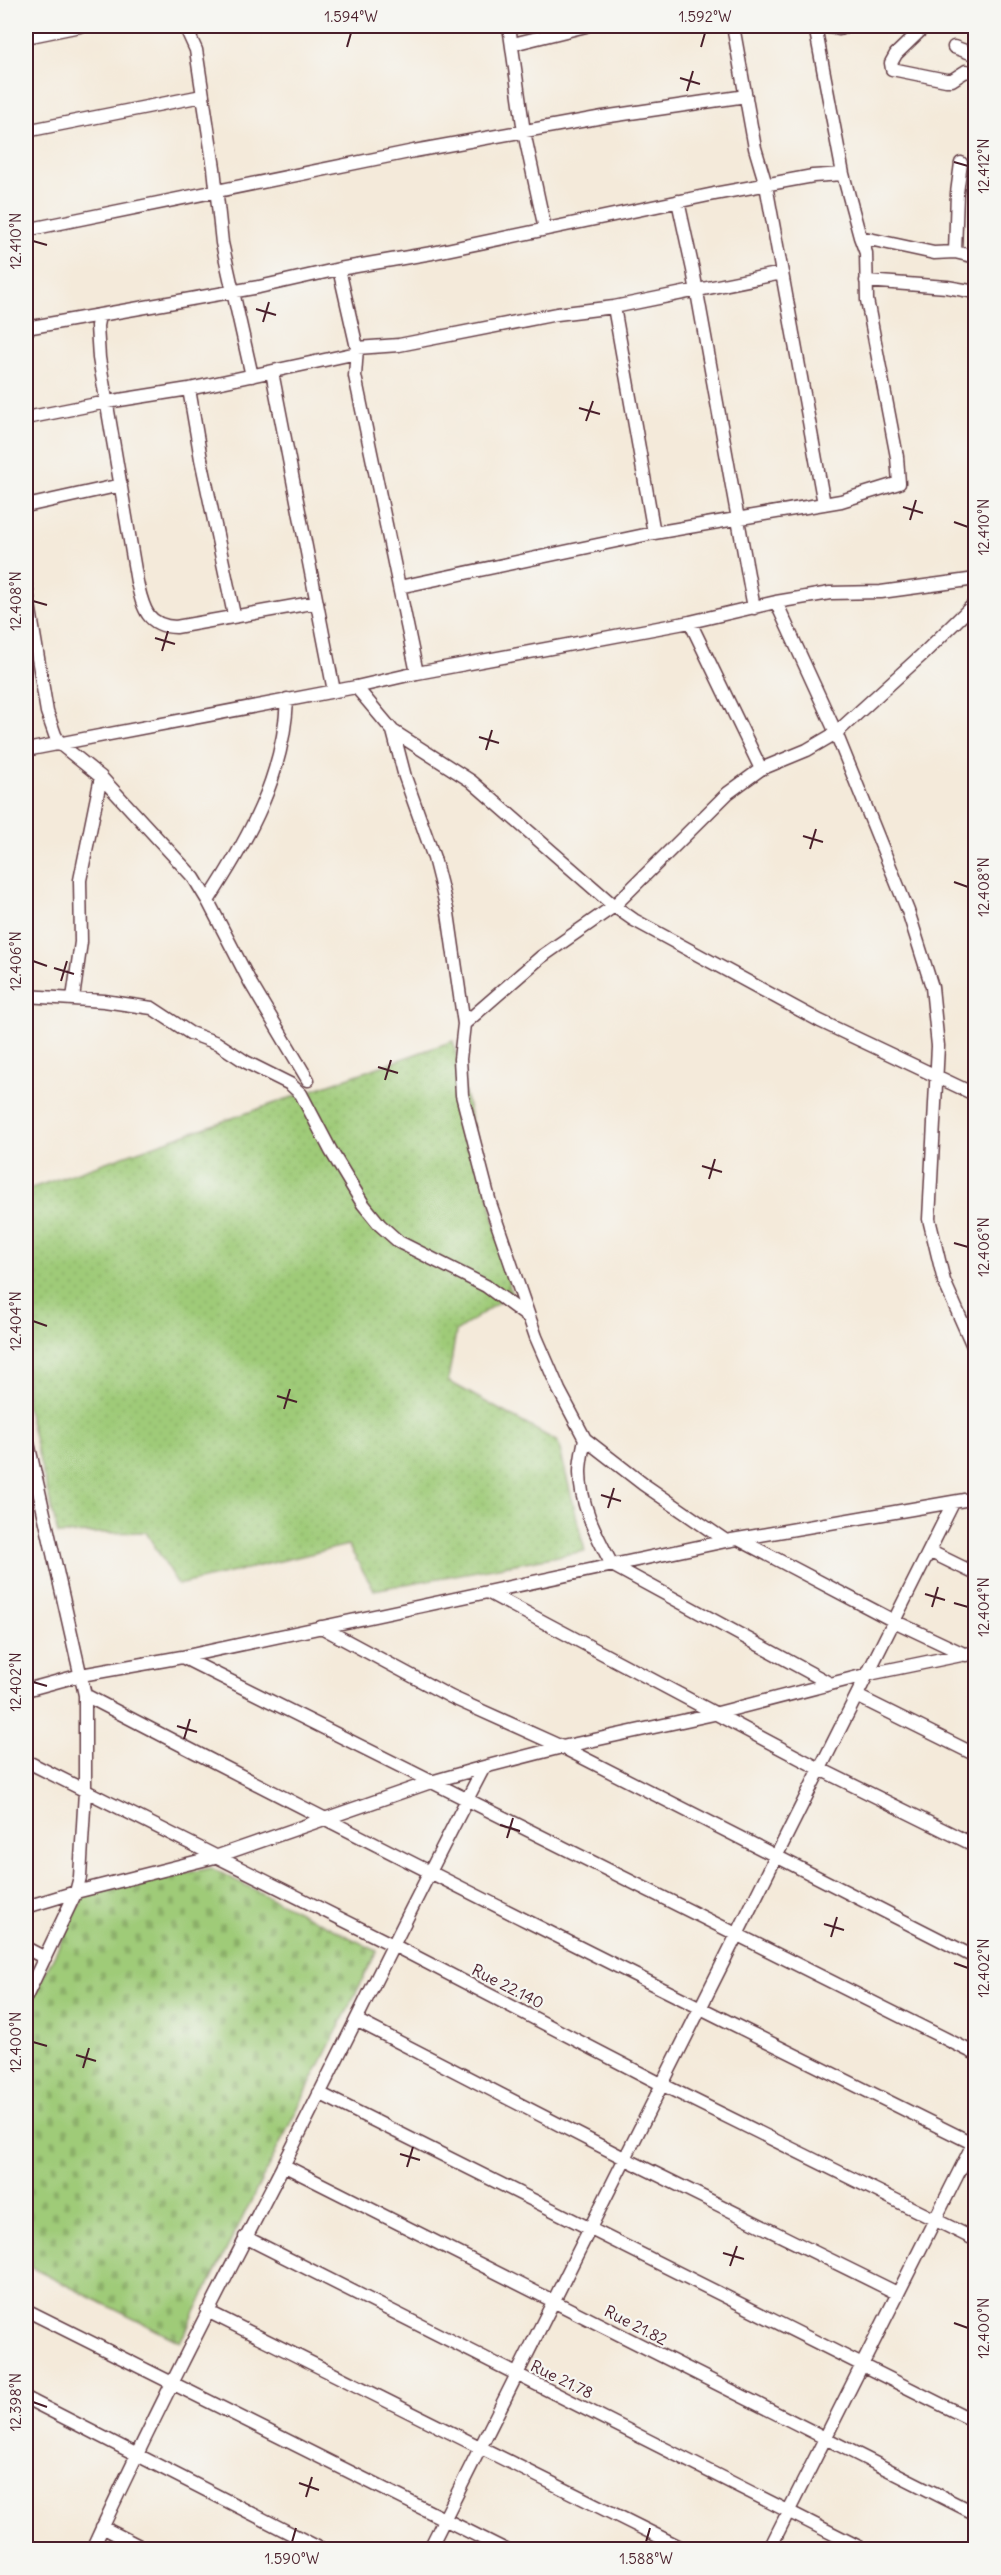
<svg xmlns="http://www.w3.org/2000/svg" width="1001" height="2575" font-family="Delius,sans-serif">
<defs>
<pattern id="cemetery-stones" width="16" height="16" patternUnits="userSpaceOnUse" patternTransform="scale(1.5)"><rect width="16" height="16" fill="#9fcb78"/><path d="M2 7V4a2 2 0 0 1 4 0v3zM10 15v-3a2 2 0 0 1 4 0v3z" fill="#8aae68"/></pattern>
<pattern id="park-dots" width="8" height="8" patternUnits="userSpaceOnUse" patternTransform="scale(1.5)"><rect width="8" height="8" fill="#9fcb78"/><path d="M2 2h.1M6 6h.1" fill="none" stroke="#8aae68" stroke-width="1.8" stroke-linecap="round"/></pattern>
</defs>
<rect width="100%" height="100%" fill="#f6f6f2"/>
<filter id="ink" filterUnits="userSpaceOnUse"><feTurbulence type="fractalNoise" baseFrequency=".0167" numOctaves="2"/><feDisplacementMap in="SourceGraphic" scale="12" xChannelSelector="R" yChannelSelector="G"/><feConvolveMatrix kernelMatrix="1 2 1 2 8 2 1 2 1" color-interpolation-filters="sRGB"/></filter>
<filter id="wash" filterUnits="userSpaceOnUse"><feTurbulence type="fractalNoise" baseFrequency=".008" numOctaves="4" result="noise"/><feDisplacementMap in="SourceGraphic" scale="24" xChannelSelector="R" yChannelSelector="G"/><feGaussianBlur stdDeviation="1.35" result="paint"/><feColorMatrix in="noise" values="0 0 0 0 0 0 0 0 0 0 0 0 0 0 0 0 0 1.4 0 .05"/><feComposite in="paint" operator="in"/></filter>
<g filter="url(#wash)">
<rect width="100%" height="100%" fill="#f4eada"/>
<!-- cemetery -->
<path fill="url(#cemetery-stones)" stroke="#747552" stroke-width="1.5" d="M 211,1868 L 377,1951 L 180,2342 L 26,2265 L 26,2012 L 85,1894 Z"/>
<!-- park -->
<path fill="url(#park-dots)" stroke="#747552" stroke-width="1.5" d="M 453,1041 L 511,1293 L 456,1332 L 448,1381 L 558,1442 L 585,1551 L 374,1590 L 348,1545 L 178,1585 L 146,1532 L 58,1534 L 26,1405 L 26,1190 Z"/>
</g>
<g filter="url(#ink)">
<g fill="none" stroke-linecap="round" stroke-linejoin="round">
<!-- minor casing -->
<g stroke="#643d45" stroke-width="15">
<path id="minor" d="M 185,26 L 196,50 L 214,168 L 222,243 L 252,376
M 509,26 L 524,132 L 545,229
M 733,26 L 755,148 L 766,185 L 824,504
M 823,26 L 839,29 L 847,26
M 925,26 L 896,54 L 891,63 L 892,69 L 946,80 L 952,80 L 966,71 L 976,73
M 26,37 L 80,26
M 513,44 L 586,26
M 954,47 L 976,55
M 26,131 L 202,96
M 678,201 L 693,270 L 754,608
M 26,230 L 414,151 L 603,117 L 746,96
M 860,237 L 934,253 L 955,252 L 976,257
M 955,252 L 957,193 L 961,163
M 339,269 L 357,348 L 355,376 L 417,673
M 866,281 L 947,287 L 976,292
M 614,307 L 654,533
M 99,315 L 97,326 L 99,358 L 137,582 C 143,607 146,626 176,627 L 317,602
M 26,328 L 259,287 L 339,269 L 432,253 L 714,194 L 813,176 L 843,174
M 357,348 L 399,345 L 557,314 L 614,307 L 782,273
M 272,372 L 334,691
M 189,389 L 201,459 L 234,615
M 26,418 L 107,402 L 189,389 L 357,353
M 26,506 L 121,485
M 26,586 L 47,712 L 55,735 L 60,744 L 101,777 L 194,878 L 208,901 L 251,984 L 308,1080
M 399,587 L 654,533 L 841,501 L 899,483 L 897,457 L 867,300 L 866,253 L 860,237 L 843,174 L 815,26
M 776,602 L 836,733 L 908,911 L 932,987 L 938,1046 L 929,1219 L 944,1281 L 976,1353
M 690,622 L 761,769
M 356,687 L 393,731 L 471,781 L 614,906 L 634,920 L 820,1021 L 976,1095
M 393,731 L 405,777 L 434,858 L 448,913 L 464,1024 L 460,1059 L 462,1095 L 490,1203 L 536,1337 L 559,1390 L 585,1439 L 643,1484 L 726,1541
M 26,750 L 356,687 L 417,673 L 690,622 L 776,602 L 830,593 L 881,592 L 976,579
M 208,901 C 249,838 284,776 287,699
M 26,996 L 104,1001 L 152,1008 L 190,1033 L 217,1043 L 246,1062 L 290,1084 L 301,1094 L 331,1151 L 363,1204 L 380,1225 L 399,1242 L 486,1286 L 528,1317
M 73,998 L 81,942 L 80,880 L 101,777
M 464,1024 L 541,957 L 614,906 L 728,793 L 761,769 L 807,750 L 836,733 L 924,653 L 976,602
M 26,1434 L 85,1695 L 85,1791 L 80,1877 L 76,1892 L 26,1997
M 585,1439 C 583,1449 580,1461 580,1472 C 580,1506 597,1536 612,1565 L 829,1683
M 740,1540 L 894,1621 L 966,1655
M 929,1551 L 976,1574
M 489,1593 L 820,1769 L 976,1846
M 321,1627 L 451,1697 L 562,1747 L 976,1958
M 182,1657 L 976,2054
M 26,1690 L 81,1675 L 182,1657 L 726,1541 L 976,1498
M 85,1695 C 380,1849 678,1997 976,2145
M 857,1696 L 976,1755
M 26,1761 L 393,1945 L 663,2085 L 976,2240
M 26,1907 L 76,1892 L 215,1857 L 431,1782 L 484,1767 L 562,1747 L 714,1714 L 869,1674 L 976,1652
M 26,1948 L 45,1958
M 356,2020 L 626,2159 L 897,2293
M 319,2093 L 976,2422
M 283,2165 L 976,2514
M 245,2237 L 865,2550
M 26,2310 L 506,2550
M 207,2311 L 686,2550
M 26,2398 L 323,2550
M 102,2527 L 147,2550
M 92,2550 C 152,2419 218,2292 284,2164 C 351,2032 415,1898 484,1767
M 429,2550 L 953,1503
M 769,2550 L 976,2138"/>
</g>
<!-- minor -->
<use href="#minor" stroke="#fff" stroke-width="12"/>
</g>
</g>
<!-- ticks -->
<path fill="none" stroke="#4a1f2b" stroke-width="2" d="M 347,47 L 351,33M 701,47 L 705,33M 680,78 L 700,84M 687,91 L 693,71M 954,162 L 968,166M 33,241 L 47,245M 256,309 L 276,315M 263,322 L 269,302M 579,408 L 600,414M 586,421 L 593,401M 903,507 L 923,513M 910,520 L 916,500M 954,522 L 968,527M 33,601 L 47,605M 155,638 L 175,644M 162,651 L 168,631M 479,737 L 499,743M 486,750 L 492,730M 803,836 L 823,842M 810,849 L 816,829M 954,882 L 968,887M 33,961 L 47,966M 54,968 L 74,974M 61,981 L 67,961M 378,1067 L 398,1073M 385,1080 L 391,1060M 702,1166 L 722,1172M 709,1179 L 715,1159M 954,1243 L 968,1247M 33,1321 L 47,1326M 277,1396 L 297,1402M 284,1409 L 290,1389M 601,1495 L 621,1501M 608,1508 L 614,1488M 925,1594 L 945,1600M 954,1603 L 968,1607M 932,1607 L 938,1587M 33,1682 L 47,1686M 177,1726 L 197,1732M 184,1739 L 190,1719M 500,1825 L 520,1831M 507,1838 L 513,1818M 824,1924 L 844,1930M 831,1937 L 837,1917M 954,1963 L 968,1968M 33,2042 L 47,2046M 76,2055 L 96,2061M 83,2068 L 89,2048M 400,2154 L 420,2160M 407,2167 L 413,2147M 723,2253 L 744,2259M 730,2266 L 737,2246M 954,2323 L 968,2328M 33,2402 L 47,2407M 299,2483 L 319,2490M 306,2497 L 312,2477M 292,2542 L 296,2528M 646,2542 L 650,2528"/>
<g text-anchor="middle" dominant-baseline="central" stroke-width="4.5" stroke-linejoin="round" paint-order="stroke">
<!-- street labels -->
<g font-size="16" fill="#4a1f2b" stroke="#f6f6f2">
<text transform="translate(508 1986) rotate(27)">Rue 22.140</text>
<text transform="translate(636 2325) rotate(27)">Rue 21.82</text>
<text transform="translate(562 2379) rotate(26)">Rue 21.78</text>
</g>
</g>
<!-- margin -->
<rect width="1001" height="2575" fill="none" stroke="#f6f6f2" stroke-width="66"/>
<rect x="33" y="33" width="935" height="2509" fill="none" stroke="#4a1f2b" stroke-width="2"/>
<g font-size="15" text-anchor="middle" fill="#4a1f2b">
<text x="351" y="22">1.594°W</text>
<text x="705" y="22">1.592°W</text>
<text transform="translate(984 166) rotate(-90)" y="5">12.412°N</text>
<text transform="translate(16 241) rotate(-90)" y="5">12.410°N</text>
<text transform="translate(984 527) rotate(-90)" y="5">12.410°N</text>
<text transform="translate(16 601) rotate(-90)" y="5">12.408°N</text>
<text transform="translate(984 887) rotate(-90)" y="5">12.408°N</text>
<text transform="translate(16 961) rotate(-90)" y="5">12.406°N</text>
<text transform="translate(984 1247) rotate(-90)" y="5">12.406°N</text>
<text transform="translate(16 1321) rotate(-90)" y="5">12.404°N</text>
<text transform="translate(984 1607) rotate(-90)" y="5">12.404°N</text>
<text transform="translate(16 1682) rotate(-90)" y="5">12.402°N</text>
<text transform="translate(984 1968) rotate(-90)" y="5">12.402°N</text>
<text transform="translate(16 2042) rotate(-90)" y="5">12.400°N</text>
<text transform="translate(984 2328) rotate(-90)" y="5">12.400°N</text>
<text transform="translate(16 2402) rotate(-90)" y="5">12.398°N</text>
<text x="292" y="2564">1.590°W</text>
<text x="646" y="2564">1.588°W</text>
</g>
</svg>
